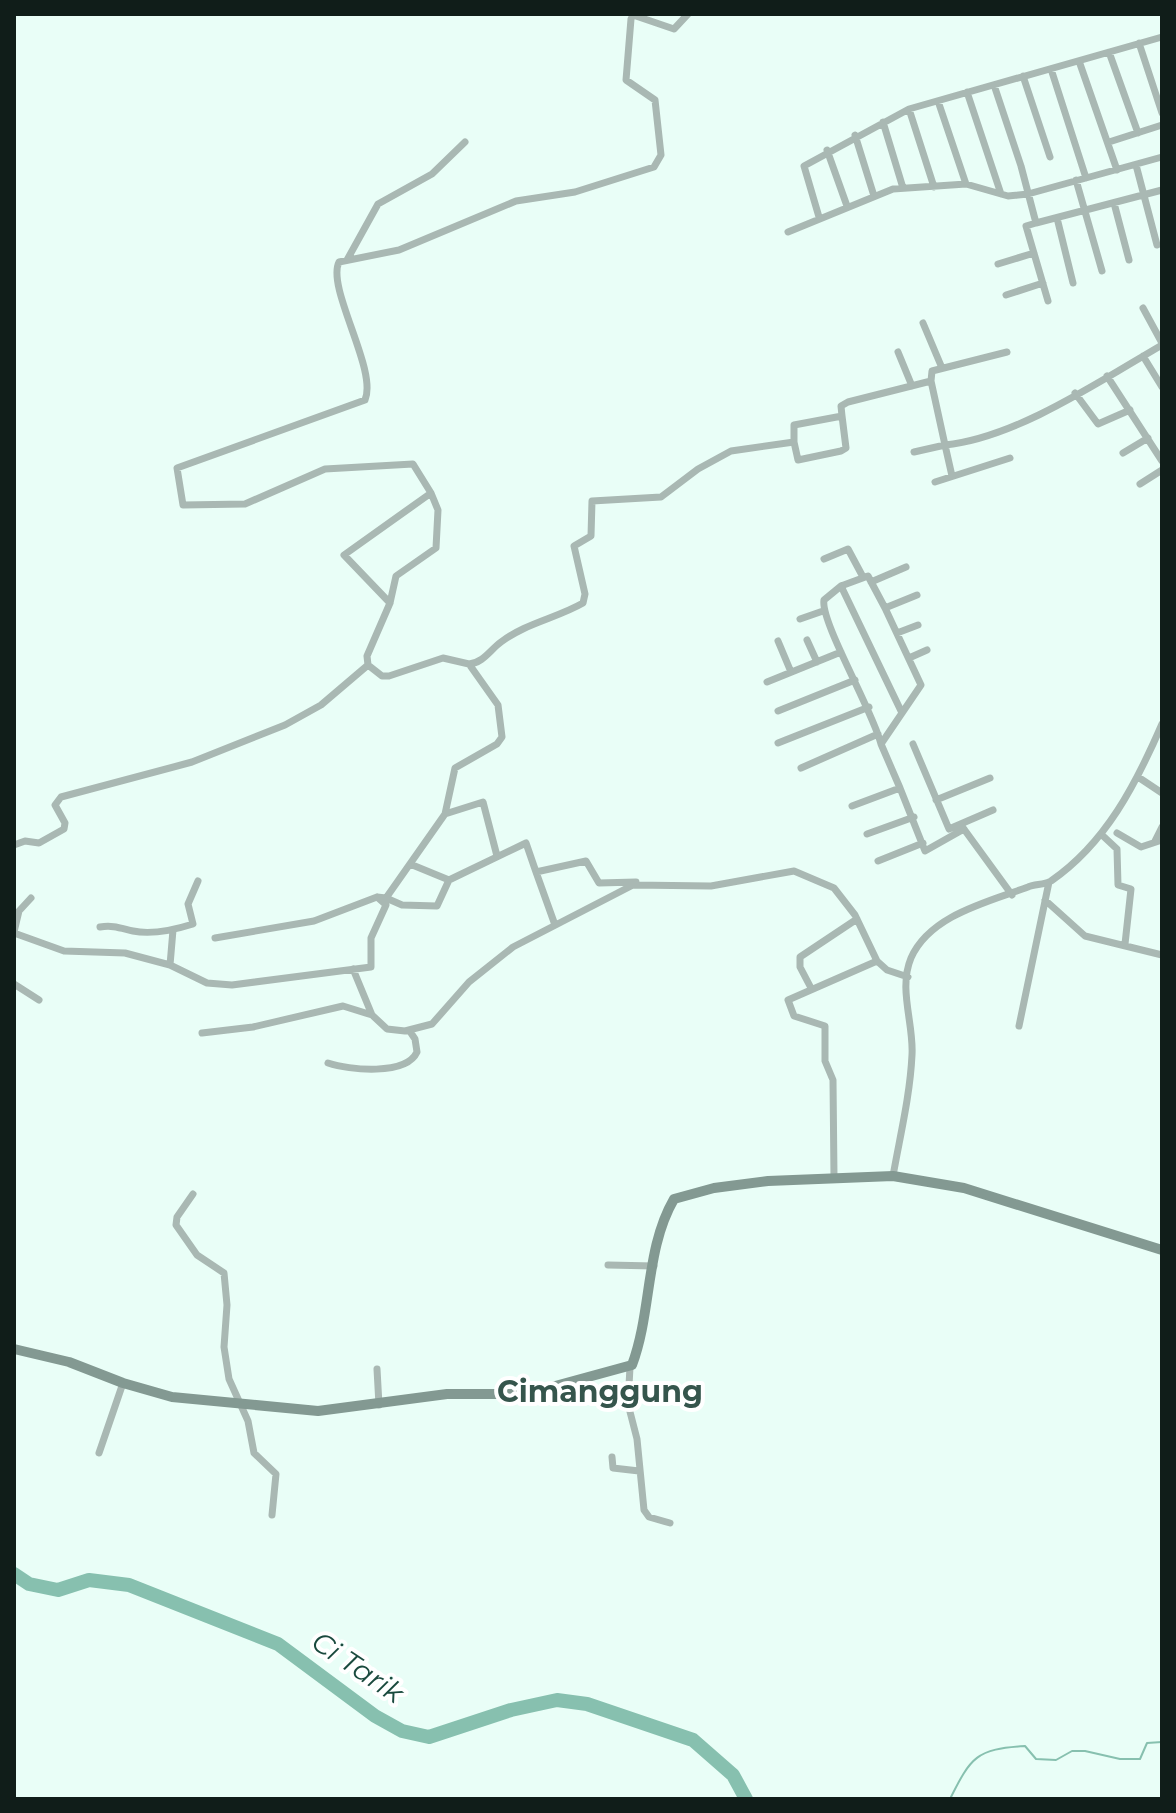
<svg xmlns="http://www.w3.org/2000/svg" width="1176" height="1813" font-family="Montserrat,sans-serif">
<rect width="100%" height="100%" fill="#e9fef7"/>
<g fill="none" stroke-linecap="round" stroke-linejoin="round">
<!-- stream -->
<path stroke="#87c0af" stroke-width="2" d="M 950,1799 C 971,1757 976,1749 1025,1746 L 1036,1759 L 1056,1760 L 1072,1751 L 1085,1751 L 1120,1759 L 1140,1759 L 1147,1743 L 1162,1742"/>
<!-- river -->
<path stroke="#87c0af" stroke-width="14" d="M 14,1574 L 29,1584 L 58,1590 L 89,1580 L 129,1585 L 278,1644 L 375,1716 L 402,1731 L 429,1737 L 511,1710 L 557,1700 L 587,1704 L 693,1740 L 733,1775 L 746,1799"/>
<!-- street -->
<path stroke="#a9b8b3" stroke-width="7" d="M 1139,43 L 1162,113
M 1109,52 L 1138,133
M 1079,61 L 1117,170
M 1051,69 L 1086,178
M 1023,76 L 1050,157
M 994,85 L 1021,166 L 1036,223 L 1026,226 L 1048,301
M 967,92 L 1001,194
M 938,101 L 966,184
M 909,109 L 934,187
M 883,122 L 903,188
M 855,135 L 874,196
M 1109,142 L 1162,125
M 827,150 L 847,206
M 1136,165 L 1157,245
M 1076,180 L 1102,271
M 1114,203 L 1129,260
M 819,217 L 804,166 L 909,109 L 1162,37
M 1057,218 L 1073,283
M 1036,223 L 1162,190
M 788,232 L 893,189 L 966,184 L 1008,196 L 1028,194 L 1162,157
M 347,260 L 378,204 L 432,174 L 465,142
M 998,264 L 1034,253
M 1006,295 L 1043,283
M 1143,308 L 1162,343
M 923,323 L 942,368
M 898,352 L 912,386
M 1143,356 L 1162,387
M 1107,376 L 1162,461
M 931,381 L 932,371 L 1007,352
M 1075,393 L 1098,424 L 1130,410
M 794,442 L 798,460 L 841,451 L 846,448 L 842,416
M 914,452 L 945,445 L 952,476
M 1123,453 L 1148,438
M 935,482 L 1010,458
M 1140,484 L 1162,470
M 824,559 L 848,549 L 863,577
M 871,582 L 906,567
M 841,586 L 868,576 L 885,608 L 917,595
M 390,603 L 344,555 L 431,493 L 413,464 L 325,469 L 245,504 L 183,505 L 177,468 L 365,400 C 378,370 326,288 339,262 L 399,250 L 516,201 L 575,192 L 654,167 L 661,155 L 655,100 L 626,80 L 631,19 L 633,15 L 674,29 L 688,14
M 800,619 L 823,611
M 897,633 L 918,625
M 807,640 L 817,662
M 778,641 L 791,672
M 909,658 L 927,650
M 368,665 L 367,656 L 390,603 L 396,576 L 436,548 L 438,510 L 431,493
M 767,682 L 841,652
M 778,711 L 855,680
M 778,743 L 869,707
M 881,744 C 873,711 820,621 824,600 L 841,586 L 902,713
M 913,744 L 949,829 L 993,810
M 801,768 L 878,734
M 1138,777 L 1162,793
M 900,788 L 925,851 L 964,829
M 936,800 L 990,778
M 852,806 L 900,788 L 881,744 L 921,685 L 885,608
M 445,814 L 483,802 L 497,856
M 961,825 L 1012,895
M 1117,833 L 1141,847 L 1162,840
M 867,834 L 914,817
M 1102,835 L 1117,849 L 1118,885 L 1131,889 L 1125,944
M 1155,841 L 1162,827
M 14,845 L 25,841 L 39,843 L 64,829 L 65,823 L 55,805 L 61,797 L 192,762 L 285,725 L 321,705 L 368,665 L 382,676 L 389,676 L 443,658 L 469,664
M 878,861 L 923,843
M 410,864 L 449,880
M 536,872 L 555,925
M 386,898 L 402,905 L 437,906 L 449,880 L 526,843 L 536,872 L 586,861 L 599,883 L 636,882
M 1045,900 L 1085,936 L 1162,955
M 100,927 C 113,925 120,928 133,931 C 152,935 174,930 193,924 L 188,904 L 198,881
M 14,932 L 19,911 L 31,898
M 14,933 L 64,951 L 125,953 L 170,965 L 207,983 L 232,985 L 371,967 L 371,938 L 386,905 L 377,897 L 386,898 L 445,814 L 455,768 L 497,744 L 502,737 L 498,705 L 469,664 C 483,663 490,650 501,642 C 526,623 557,618 583,603 L 585,594 L 574,546 L 591,536 L 592,501 L 661,497 L 698,469 L 731,451 L 794,442 L 794,425 L 842,416 L 841,406 L 848,402 L 931,381 L 945,445 C 1016,438 1100,381 1162,345
M 215,938 L 314,921 L 377,897
M 170,965 L 173,930
M 353,969 L 372,1015 L 387,1029 L 405,1031 L 432,1024 L 469,982 L 513,947 L 633,885 L 711,886 L 794,871 L 834,888 L 855,915 L 877,961 L 887,970 L 908,977
M 14,984 L 39,1000
M 811,988 L 800,967 L 800,957 L 857,919
M 1019,1026 L 1049,882
M 202,1033 L 253,1027 L 343,1006 L 372,1015
M 328,1063 C 349,1070 406,1076 417,1052 L 415,1039 L 409,1030
M 893,1176 C 900,1136 910,1096 912,1055 C 914,1024 898,989 911,958 C 930,915 988,902 1028,887 C 1035,884 1044,885 1051,881 C 1106,843 1136,784 1162,724
M 834,1177 L 833,1080 L 825,1061 L 825,1026 L 794,1016 L 788,1000 L 877,961
M 193,1194 L 177,1217 L 176,1225 L 197,1255 L 224,1273 L 227,1305 L 224,1347 L 229,1379 L 248,1421 L 254,1453 L 276,1474 L 272,1515
M 608,1265 L 654,1266
M 630,1367 L 628,1404 L 637,1439 L 644,1510 L 649,1517 L 670,1523
M 377,1369 L 379,1405
M 99,1453 L 123,1383
M 612,1457 L 613,1468 L 639,1471"/>
<!-- secondary -->
<path stroke="#839992" stroke-width="10" d="M 14,1349 L 69,1362 L 123,1383 L 172,1397 L 318,1411 L 447,1394 L 526,1394 L 632,1365 C 652,1312 645,1249 674,1199 L 714,1188 L 768,1181 L 893,1176 L 964,1188 L 1162,1250"/>
</g>
<g text-anchor="middle" dominant-baseline="central" stroke-width="8" stroke-linejoin="round" paint-order="stroke">
<!-- water labels -->
<g font-size="28" font-style="italic" fill="#1a4a3e" stroke="#fff">
<text transform="translate(358 1667) rotate(34)">Ci Tarik</text>
</g>
<!-- quarter labels -->
<g font-size="30" font-weight="bold" fill="#35554c" stroke="#fff">
<text x="600" y="1391">Cimanggung</text>
</g>
</g>
<!-- border -->
<rect width="1176" height="1813" fill="none" stroke="#101d19" stroke-width="32"/>
</svg>
